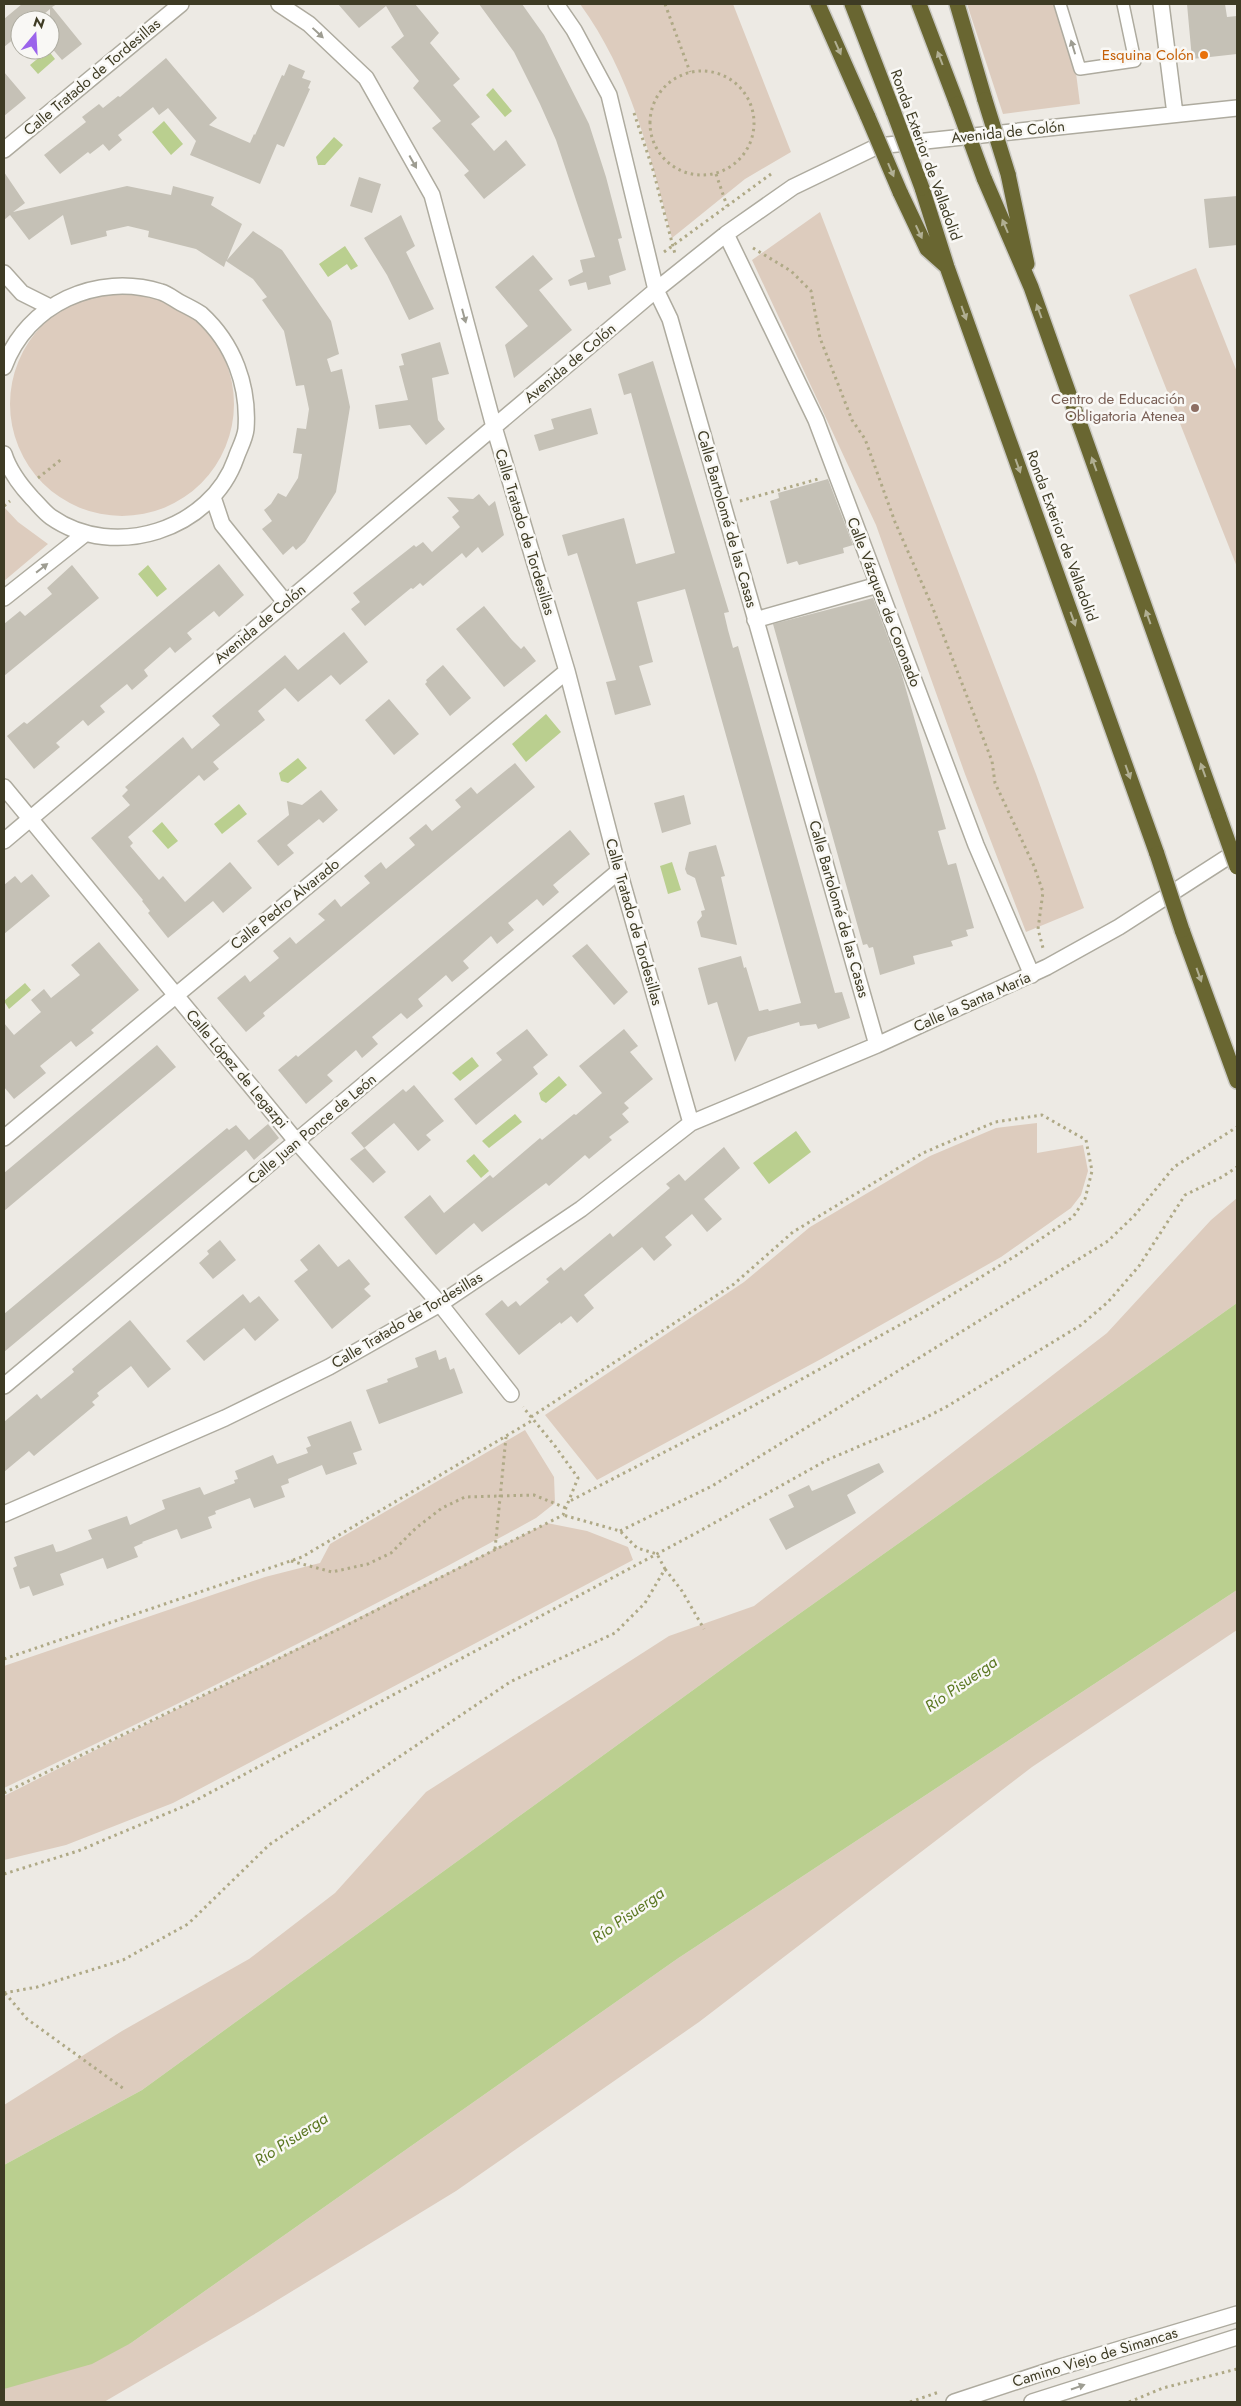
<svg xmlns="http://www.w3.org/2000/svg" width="1241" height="2406" font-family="Jost,sans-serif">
<rect width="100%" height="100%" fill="#edeae4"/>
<!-- green -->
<path fill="#ddccbe" d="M 580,4 L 733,4 L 791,152 L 745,179 L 672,238 C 651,157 630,72 580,4 Z
M 967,4 L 1054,4 L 1076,73 L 1080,104 L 1003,114 Z
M 820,212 L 1036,774 L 1084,908 L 1026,932 L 965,774 L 876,525 L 752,260 Z
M 1196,268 L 1237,372 L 1237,567 L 1129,295 Z
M10 404a112 112 0 1 1 224 0a112 112 0 1 1-224 0Z
M 4,507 L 18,522 L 48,544 L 4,581 Z
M 1037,1123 L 1037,1153 L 1083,1145 L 1088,1171 L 1081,1195 L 1071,1208 L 1001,1257 L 821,1359 L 597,1480 L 545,1415 L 744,1282 L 810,1227 L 930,1156 L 996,1128 Z
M 1237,1198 L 1237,1303 L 740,1656 L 142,2090 L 4,2165 L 4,2105 L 122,2031 L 249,1959 L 335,1893 L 426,1792 L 669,1636 L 754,1606 L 1107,1333 L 1211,1220 Z
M 525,1430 L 554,1477 L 555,1503 L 536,1518 C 362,1614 183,1702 4,1788 L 4,1666 L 265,1577 L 320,1563 L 330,1544 Z
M 547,1523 L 587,1531 L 628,1547 L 633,1560 L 173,1803 L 66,1845 L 4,1860 L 4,1796 Z
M 1237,1590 L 1237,1630 L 1032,1767 L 699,2022 L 456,2191 L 258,2312 L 104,2402 L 4,2402 L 4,2389 L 10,2386 L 131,2343 L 677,1959 Z"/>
<!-- water -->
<path fill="#bacf8f" d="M 48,50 L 55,59 L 38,74 L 30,65 Z
M 493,88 L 512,111 L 505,117 L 486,95 Z
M 164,121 L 183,144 L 171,155 L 152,132 Z
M 334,137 L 343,145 L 325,165 L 318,165 L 316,157 Z
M 345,246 L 358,266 L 351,270 L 347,264 L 328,277 L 319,264 Z
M 148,565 L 167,589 L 157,597 L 138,574 Z
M 546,714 L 561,732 L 526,762 L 512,744 Z
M 298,758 L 307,768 L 288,783 L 281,781 L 279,773 Z
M 239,804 L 247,814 L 222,834 L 214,824 Z
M 162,822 L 178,841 L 168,849 L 152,831 Z
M 672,862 L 681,890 L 668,894 L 660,866 Z
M 25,983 L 31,990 L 9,1009 L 4,1001 Z
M 472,1057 L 479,1066 L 460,1081 L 452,1073 Z
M 559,1076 L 567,1085 L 546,1103 L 541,1100 L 539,1093 Z
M 515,1114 L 522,1122 L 489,1148 L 482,1141 Z
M 796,1131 L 811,1152 L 769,1184 L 753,1163 Z
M 474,1154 L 489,1171 L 481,1178 L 466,1161 Z
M 1237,1303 L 1237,1590 L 677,1959 L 131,2343 L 92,2364 L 4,2389 L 4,2165 L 142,2090 L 740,1656 Z"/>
<!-- building -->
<path fill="#c5c1b6" d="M 22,4 L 57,4 L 52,7 L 82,44 L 62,60 L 50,46 L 50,9 L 37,20 L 20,20 L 20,34 L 4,47 L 4,19 Z
M 338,4 L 415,4 L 439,33 L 430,43 L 460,79 L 453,85 L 480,117 L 471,124 L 494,151 L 506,140 L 526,165 L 484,199 L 464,175 L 469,171 L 432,128 L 441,121 L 413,88 L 419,81 L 391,47 L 404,36 L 386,6 L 359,28 Z
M 479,4 L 522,4 L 544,35 L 579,104 L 589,124 L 606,177 L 622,238 L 618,239 L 626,270 L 609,276 L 611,284 L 588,290 L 586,282 L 570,286 L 568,280 L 583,272 L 580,260 L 595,257 L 556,140 L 540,104 L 514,52 Z
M 1187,4 L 1225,4 L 1227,17 L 1237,16 L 1237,54 L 1192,59 Z
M 166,58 L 217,118 L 209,125 L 250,143 L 254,134 L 255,135 L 282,75 L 284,76 L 289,64 L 305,71 L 302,78 L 311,81 L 308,88 L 310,89 L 284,147 L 277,144 L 260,184 L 190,155 L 196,141 L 168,108 L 159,115 L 153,107 L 118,135 L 122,140 L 109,151 L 103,144 L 90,154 L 88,152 L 60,174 L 44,155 L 86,122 L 82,117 L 99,104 L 103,108 L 118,96 L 120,97 Z
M 4,72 L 26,98 L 4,116 Z
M 4,172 L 25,203 L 13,212 L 127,186 L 171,195 L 173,186 L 214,197 L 211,205 L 242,224 L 227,260 L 253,231 L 282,250 L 331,321 L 339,354 L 327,359 L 331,372 L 342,369 L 350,407 L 336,492 L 305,542 L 296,550 L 293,546 L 283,555 L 262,529 L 272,521 L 264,510 L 271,504 L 278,493 L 286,497 L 298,478 L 302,454 L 293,453 L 297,428 L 306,429 L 309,409 L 304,385 L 296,386 L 284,331 L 262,300 L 267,297 L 253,279 L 226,261 L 224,267 L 196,249 L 148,237 L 149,231 L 128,226 L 106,231 L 107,236 L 71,245 L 63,215 L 29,240 L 10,215 L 4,220 Z
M 359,177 L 381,184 L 372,213 L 350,206 Z
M 1237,196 L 1237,245 L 1209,248 L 1204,199 Z
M 401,215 L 415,246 L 406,252 L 434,309 L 409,320 L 387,275 L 364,238 Z
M 533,255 L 553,279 L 539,290 L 572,330 L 514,378 L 505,345 L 528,326 L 495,287 Z
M 440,342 L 449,374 L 432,378 L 438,420 L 445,429 L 426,445 L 410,425 L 379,429 L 375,405 L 408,400 L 399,366 L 404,365 L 401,354 Z
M 653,361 L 729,612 L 724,613 L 728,630 L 733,648 L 738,646 L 835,993 L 842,992 L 850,1018 L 818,1029 L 816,1024 L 800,1026 L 799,1022 L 748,1037 L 735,1062 L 717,1002 L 708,1005 L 698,968 L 741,956 L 744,968 L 746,967 L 759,1011 L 768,1009 L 769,1011 L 801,1003 L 685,589 L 637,602 L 653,662 L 639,666 L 651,705 L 615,715 L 606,682 L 616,680 L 577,553 L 568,556 L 562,535 L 624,518 L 636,564 L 675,553 L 631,393 L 624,395 L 618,374 Z
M 591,408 L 598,434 L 539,451 L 534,435 L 554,429 L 551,419 Z
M 828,479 L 853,545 L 843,548 L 844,553 L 799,565 L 797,561 L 787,564 L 770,501 L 779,498 L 778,493 Z
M 479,494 L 489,506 L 495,501 L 504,535 L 482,553 L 478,547 L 466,558 L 462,553 L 423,586 L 420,583 L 413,589 L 411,588 L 365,626 L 351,609 L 360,602 L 353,593 L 414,545 L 416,547 L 423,542 L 432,552 L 460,527 L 452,517 L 459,511 L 447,497 L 473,499 Z
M 219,564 L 244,595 L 219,617 L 214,611 L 187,633 L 192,639 L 175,653 L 170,647 L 144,670 L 148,676 L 132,690 L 127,684 L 100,706 L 105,712 L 88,726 L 83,720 L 56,743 L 60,747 L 34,769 L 7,736 L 24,722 L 27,724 Z
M 72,565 L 99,598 L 4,676 L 4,624 L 20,611 L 25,616 L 52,594 L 47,588 Z
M 873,598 L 901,672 L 946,829 L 938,831 L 948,865 L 956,863 L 974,928 L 966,930 L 968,936 L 951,941 L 953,946 L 913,956 L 915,964 L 880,975 L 873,947 L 869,948 L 867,944 L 863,945 L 773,624 Z
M 484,606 L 512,640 L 521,649 L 524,646 L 536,661 L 504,687 L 456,629 Z
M 344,632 L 368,662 L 340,685 L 331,675 L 298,702 L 285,688 L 258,711 L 265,720 L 213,762 L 219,769 L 204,781 L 199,775 L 128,837 L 133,843 L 130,846 L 159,880 L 163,876 L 185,902 L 230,862 L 252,888 L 223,913 L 213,901 L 168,938 L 148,913 L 150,911 L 142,901 L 143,900 L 91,838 L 130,805 L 122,796 L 128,790 L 125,787 L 183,737 L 192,749 L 220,725 L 212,716 L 285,655 L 298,670 Z
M 443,665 L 471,698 L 450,716 L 425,684 L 427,682 L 426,680 Z
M 389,699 L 419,734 L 394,755 L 365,720 Z
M 515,763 L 535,787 L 263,1013 L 265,1016 L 246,1032 L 217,998 L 245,975 L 250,982 L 279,958 L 273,951 L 290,937 L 296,944 L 325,920 L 318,914 L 335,899 L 341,907 L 370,883 L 364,876 L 381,862 L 386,869 L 415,845 L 409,838 L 426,824 L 432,831 L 461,807 L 455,800 L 471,787 L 477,794 Z
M 321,790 L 338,810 L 323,823 L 319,819 L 287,845 L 294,853 L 278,866 L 257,841 L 289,815 L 287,801 L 302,805 Z
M 684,795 L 691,824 L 662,833 L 654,803 Z
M 570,830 L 590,854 L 553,885 L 559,892 L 543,906 L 537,899 L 508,923 L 514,930 L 497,944 L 491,936 L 463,961 L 469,968 L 452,982 L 446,975 L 418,999 L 423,1006 L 407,1019 L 401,1013 L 372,1037 L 378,1044 L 362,1058 L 356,1050 L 327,1075 L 333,1081 L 306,1104 L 278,1070 L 296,1055 L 298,1057 Z
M 716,845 L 725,876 L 721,877 L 737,945 L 701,937 L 697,922 L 702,916 L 701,911 L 705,910 L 695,878 L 687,874 L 685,869 L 689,852 Z
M 32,874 L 50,896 L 4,934 L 4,885 L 15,876 L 21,883 Z
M 99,942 L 139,990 L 91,1030 L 94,1033 L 76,1047 L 71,1041 L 40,1066 L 46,1073 L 14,1099 L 4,1087 L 4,1023 L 14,1035 L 41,1012 L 31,1000 L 44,989 L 51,998 L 80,975 L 71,965 Z
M 587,944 L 628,992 L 614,1005 L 572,956 Z
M 527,1029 L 548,1055 L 533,1067 L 538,1074 L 476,1125 L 454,1099 L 502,1060 L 496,1053 Z
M 624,1029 L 638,1046 L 630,1052 L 653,1079 L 624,1103 L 629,1108 L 622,1114 L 629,1122 L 609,1137 L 612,1140 L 589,1159 L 585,1155 L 549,1186 L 546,1183 L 482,1232 L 474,1223 L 436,1255 L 404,1217 L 430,1195 L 444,1213 L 490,1175 L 493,1178 L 540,1138 L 542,1140 L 574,1114 L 576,1115 L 602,1093 L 579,1066 Z
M 157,1045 L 176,1067 L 4,1211 L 4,1173 Z
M 414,1085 L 444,1121 L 426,1135 L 431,1140 L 418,1151 L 394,1123 L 364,1148 L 351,1133 L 403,1089 L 406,1092 Z
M 268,1124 L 279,1138 L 254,1160 L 246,1150 L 4,1352 L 4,1314 L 227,1128 L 229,1130 L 236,1125 L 249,1140 Z
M 724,1147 L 740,1168 L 704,1199 L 722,1219 L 707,1232 L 692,1214 L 665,1237 L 672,1245 L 654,1261 L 642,1247 L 584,1295 L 594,1308 L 577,1323 L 571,1316 L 561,1324 L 560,1322 L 519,1355 L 485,1314 L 502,1300 L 508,1307 L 516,1301 L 520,1306 L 549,1282 L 546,1279 L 561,1267 L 564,1271 L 610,1233 L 613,1237 L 670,1188 L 666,1184 L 679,1174 L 685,1181 Z
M 365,1148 L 386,1172 L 373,1183 L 350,1159 Z
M 220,1240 L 236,1260 L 213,1279 L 199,1263 L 209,1254 L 207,1251 Z
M 319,1244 L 338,1267 L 349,1259 L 370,1284 L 364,1289 L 371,1296 L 332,1329 L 294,1281 L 308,1270 L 300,1260 Z
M 243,1294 L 250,1303 L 259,1296 L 279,1320 L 255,1341 L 244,1328 L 204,1361 L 186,1341 Z
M 130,1320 L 171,1369 L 148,1388 L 131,1366 L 97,1393 L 99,1396 L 92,1402 L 95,1405 L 34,1456 L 29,1451 L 4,1472 L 4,1422 L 37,1394 L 41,1399 L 74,1372 L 72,1369 Z
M 436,1350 L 439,1360 L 446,1357 L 450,1370 L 454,1368 L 463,1393 L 379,1424 L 366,1390 L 388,1382 L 387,1379 L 418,1367 L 415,1358 Z
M 351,1421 L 362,1450 L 353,1453 L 357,1464 L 326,1475 L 322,1465 L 288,1479 L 289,1483 L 281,1486 L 285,1497 L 254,1508 L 250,1498 L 215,1511 L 216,1514 L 208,1517 L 212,1528 L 181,1539 L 177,1529 L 142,1542 L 143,1543 L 134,1547 L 138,1557 L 107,1569 L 103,1558 L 60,1574 L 64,1585 L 33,1596 L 29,1586 L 20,1589 L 13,1568 L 17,1566 L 14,1557 L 53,1544 L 56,1552 L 61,1551 L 92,1539 L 88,1530 L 127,1516 L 130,1525 L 165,1509 L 162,1500 L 200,1487 L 204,1495 L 235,1483 L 234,1480 L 238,1479 L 235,1471 L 273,1455 L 277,1464 L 308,1453 L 306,1448 L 311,1446 L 307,1437 Z
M 879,1463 L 884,1472 L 847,1495 L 856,1513 L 786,1550 L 769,1519 L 794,1507 L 788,1495 L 809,1485 L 812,1491 Z"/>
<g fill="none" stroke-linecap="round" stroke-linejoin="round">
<!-- service casing -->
<g stroke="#aeab9f" stroke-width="14">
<path id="service" d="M 1060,4 L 1080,69 L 1135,61 L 1123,4"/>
</g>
<!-- minor casing -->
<g stroke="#aeab9f" stroke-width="18">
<path id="minor" d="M 279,4 L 309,24 L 366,78 L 432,195 L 494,427 L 567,671 L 619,871 L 691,1123
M 556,4 L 574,30 L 609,95 L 656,290 L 670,319 L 877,1045
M 1161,4 L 1175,114
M 4,150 L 181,4
M 726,234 L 816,420 L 976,845 L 1032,975
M 4,273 L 22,293 L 50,307
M 4,367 C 27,304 97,272 161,292 C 168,294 175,300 181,303 C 187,306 195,310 201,314 C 234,344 249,386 246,429 C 245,439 239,449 236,458 C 211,530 114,561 51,517 C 44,512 38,504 32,498 C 21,486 9,470 4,454
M 213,497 L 222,524 L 285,602
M 4,598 L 86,533
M 755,620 L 878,585
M 4,787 L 297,1142 L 440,1304 L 511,1394
M 4,841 L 656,290 L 726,234 L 793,187 L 878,146 L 1237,108
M 4,1138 L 567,671
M 4,1386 L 619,871
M 4,1514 L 225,1418 L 329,1367 L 440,1304 L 581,1209 L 691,1123 L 877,1045 L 1047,967 L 1119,927 L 1237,851"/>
</g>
<!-- tertiary casing -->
<g stroke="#aeab9f" stroke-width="18">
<path id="tertiary" d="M 954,2402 L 1060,2367 L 1237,2314
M 1032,2402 L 1237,2337"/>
</g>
<!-- motorway casing -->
<g stroke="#c9c8c2" stroke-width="18">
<path id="motorway" d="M 818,4 L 868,117
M 852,4 L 894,113
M 919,4 L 957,104
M 957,4 L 985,100
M 1008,174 L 1027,264
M 984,178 L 1031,287 L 1219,816
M 922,188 L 947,267 L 1157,854
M 900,192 L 927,249 L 946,266
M 1182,930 L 1237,1081"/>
</g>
<!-- path -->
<path stroke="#afa986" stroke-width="3" stroke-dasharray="2.5 4" stroke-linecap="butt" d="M 665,4 L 690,72
M650 123a52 52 0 1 1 104 0a52 52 0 1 1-104 0Z
M 634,113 L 653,170 L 675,254
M 716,174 L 727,206
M 753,248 L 791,271 L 811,291 L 820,338 L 852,420 L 865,439 L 895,522 L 932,606 L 992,761 L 995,783 L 1034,866 L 1043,892 L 1038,929 L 1043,948
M 664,252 L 771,174
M 38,478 L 63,458
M 740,501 L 818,479
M 4,506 L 10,501
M 531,1417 L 734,1284 L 793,1232 L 923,1153 L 995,1122 L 1042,1115 L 1086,1140 L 1092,1171 L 1085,1199 L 1073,1217 L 1017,1255 L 925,1311 L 742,1412 L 568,1502
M 620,1531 L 712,1486 L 1108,1241 L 1134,1216 L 1174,1167 L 1237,1127
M 495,1549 L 506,1437
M 291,1561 L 332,1572 L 368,1564 L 391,1553 L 416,1528 L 442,1508 L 465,1497 L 534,1495 L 566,1508
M 665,1569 L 682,1591 L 704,1629
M 4,1659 L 302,1557 L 533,1420
M 4,1793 L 355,1621 L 563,1515 L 578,1478 L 555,1446 L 523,1407
M 4,1874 L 78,1851 L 187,1805 L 698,1532 L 827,1460 L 921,1420 L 946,1407 L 1081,1325 L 1108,1302 L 1139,1266 L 1185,1195 L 1222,1177 L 1237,1167
M 4,1993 L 37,1987 L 123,1960 L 188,1924 L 269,1845 L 510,1682 L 615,1633 L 645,1603 L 665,1569 L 657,1554 L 637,1548 L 620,1531 L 563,1515
M 5,1993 L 27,2019 L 124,2089
M 910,2402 L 939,2392
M 1129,2402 L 1163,2388 L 1237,2369"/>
<!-- service -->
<use href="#service" stroke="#fff" stroke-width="11"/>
<!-- minor -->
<use href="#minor" stroke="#fff" stroke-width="15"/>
<!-- tertiary -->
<use href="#tertiary" stroke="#fff" stroke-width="15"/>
<!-- motorway -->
<use href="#motorway" stroke="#696631" stroke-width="15"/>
<!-- motorway-bridge casing -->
<g stroke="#c9c8c2" stroke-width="18" stroke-linecap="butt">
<path id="motorway-bridge" d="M 985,100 L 1008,174
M 957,104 L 984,178
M 894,113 L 922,188
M 868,117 L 900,192
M 1219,816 L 1237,867
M 1157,854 L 1182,930"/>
</g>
<!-- motorway-bridge -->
<use href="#motorway-bridge" stroke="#696631" stroke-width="15"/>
</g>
<!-- one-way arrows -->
<defs><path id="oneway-solid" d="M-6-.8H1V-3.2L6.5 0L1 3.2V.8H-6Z" transform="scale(1.25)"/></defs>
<g fill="#9e9d92">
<use href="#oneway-solid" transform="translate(318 33) rotate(43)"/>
<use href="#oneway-solid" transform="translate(1073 47) rotate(-107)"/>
<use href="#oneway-solid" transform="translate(413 162) rotate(61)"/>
<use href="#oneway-solid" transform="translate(464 316) rotate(75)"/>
<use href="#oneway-solid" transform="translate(42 568) rotate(-38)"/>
<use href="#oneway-solid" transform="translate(1078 2387) rotate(-19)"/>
</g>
<g fill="#b1af93">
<use href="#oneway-solid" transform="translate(838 48) rotate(66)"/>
<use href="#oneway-solid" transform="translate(940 58) rotate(-111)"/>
<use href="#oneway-solid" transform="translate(891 170) rotate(67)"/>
<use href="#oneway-solid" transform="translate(1005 226) rotate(-113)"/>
<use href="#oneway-solid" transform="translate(919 232) rotate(65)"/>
<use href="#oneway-solid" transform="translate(1039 311) rotate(-110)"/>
<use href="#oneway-solid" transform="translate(964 313) rotate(70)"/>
<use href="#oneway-solid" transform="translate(1094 464) rotate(-110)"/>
<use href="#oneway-solid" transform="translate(1018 466) rotate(70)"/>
<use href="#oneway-solid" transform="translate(1148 617) rotate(-110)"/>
<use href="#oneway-solid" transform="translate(1073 619) rotate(70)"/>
<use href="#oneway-solid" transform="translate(1203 770) rotate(-110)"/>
<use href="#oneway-solid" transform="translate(1128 772) rotate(70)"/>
<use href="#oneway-solid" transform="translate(1199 975) rotate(70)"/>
</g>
<!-- markers -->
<circle fill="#e8710a" stroke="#f9f8f5" stroke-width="2" cx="1204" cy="55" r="5"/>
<circle fill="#8d6e63" stroke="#f9f8f5" stroke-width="2" cx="1195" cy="408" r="5"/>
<g text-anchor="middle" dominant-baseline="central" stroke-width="5" stroke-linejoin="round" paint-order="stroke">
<!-- food labels -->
<g font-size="15" fill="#c56008" stroke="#f9f8f5" text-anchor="end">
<text x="1194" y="55">Esquina Colón</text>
</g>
<!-- street labels -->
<g font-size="15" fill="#3e3b24" stroke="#f9f8f5">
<text transform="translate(92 77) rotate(-40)">Calle Tratado de Tordesillas</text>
<text transform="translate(1008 132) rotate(-6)">Avenida de Colón</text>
<text transform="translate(926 155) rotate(70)">Ronda Exterior de Valladolid</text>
<text transform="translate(570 363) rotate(-40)">Avenida de Colón</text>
<text transform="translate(727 519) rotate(74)">Calle Bartolomé de las Casas</text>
<text transform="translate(525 532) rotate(73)">Calle Tratado de Tordesillas</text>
<text transform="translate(1062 536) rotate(70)">Ronda Exterior de Valladolid</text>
<text transform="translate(884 602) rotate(69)">Calle Vázquez de Coronado</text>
<text transform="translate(260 624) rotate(-40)">Avenida de Colón</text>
<text transform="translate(285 904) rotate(-39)">Calle Pedro Alvarado</text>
<text transform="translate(839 909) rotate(74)">Calle Bartolomé de las Casas</text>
<text transform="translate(634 922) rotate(74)">Calle Tratado de Tordesillas</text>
<text transform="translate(972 1002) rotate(-24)">Calle la Santa María</text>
<text transform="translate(237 1069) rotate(50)">Calle López de Legazpi</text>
<text transform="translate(312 1129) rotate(-40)">Calle Juan Ponce de León</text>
<text transform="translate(407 1320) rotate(-31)">Calle Tratado de Tordesillas</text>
<text transform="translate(1095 2357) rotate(-17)">Camino Viejo de Simancas</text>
</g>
<!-- education labels -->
<g font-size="15" fill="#785e54" stroke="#f9f8f5" text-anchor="end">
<text x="1185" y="399">Centro de Educación<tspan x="1185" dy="17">Obligatoria Atenea</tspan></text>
</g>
<!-- water labels -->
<g font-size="16" font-style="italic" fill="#5a7721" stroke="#f9f8f5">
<text transform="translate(961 1684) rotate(-35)">Río Pisuerga</text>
<text transform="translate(628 1915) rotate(-35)">Río Pisuerga</text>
<text transform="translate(291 2139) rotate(-33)">Río Pisuerga</text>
</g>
</g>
<!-- border -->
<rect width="1241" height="2406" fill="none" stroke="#3e3b24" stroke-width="10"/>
<!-- north arrow -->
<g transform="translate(35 35) rotate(18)"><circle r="24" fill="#f9f8f5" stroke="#aeaca1"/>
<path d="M0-4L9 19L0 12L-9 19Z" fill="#9b64eb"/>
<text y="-8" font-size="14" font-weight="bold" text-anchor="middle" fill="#3e3b24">N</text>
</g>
</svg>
